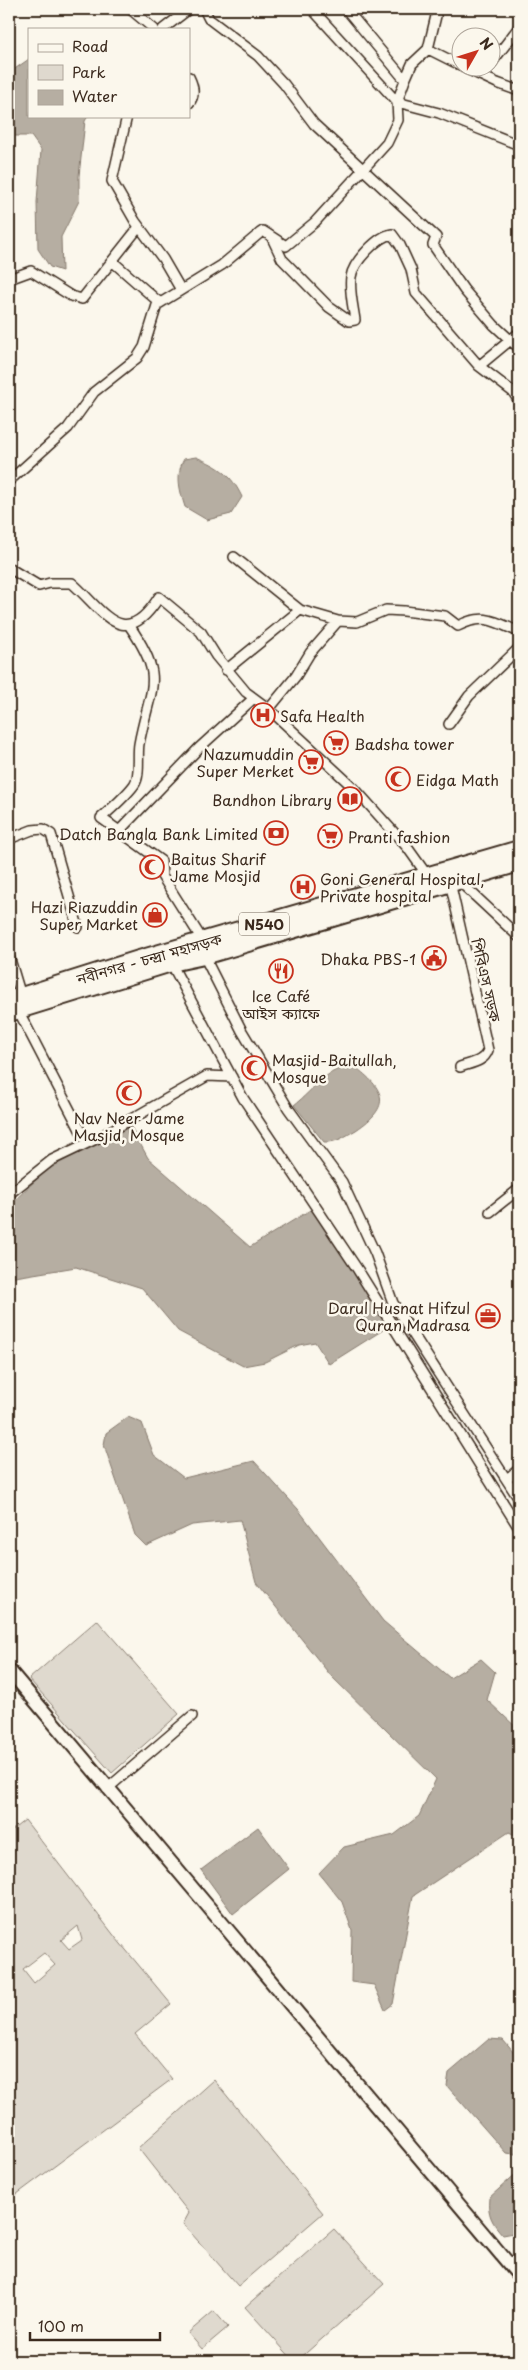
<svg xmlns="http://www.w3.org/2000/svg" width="528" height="2370" font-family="'Playpen Sans','Noto Sans Bengali',sans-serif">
<rect width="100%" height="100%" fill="#fbf7ec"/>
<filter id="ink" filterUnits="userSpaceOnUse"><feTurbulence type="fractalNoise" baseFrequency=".02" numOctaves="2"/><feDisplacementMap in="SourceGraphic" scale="10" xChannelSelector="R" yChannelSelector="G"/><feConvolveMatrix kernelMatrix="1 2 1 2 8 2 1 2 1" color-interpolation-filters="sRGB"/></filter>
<g filter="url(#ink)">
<!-- green -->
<path fill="#dfd9ce" stroke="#8d8276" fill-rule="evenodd" d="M 97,1620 L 179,1714 L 112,1773 L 29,1679 Z
M 25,1820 L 116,1938 L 171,2004 L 135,2034 L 172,2079 L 9,2200 L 9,1828 L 11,1831 ZM 78,1926 L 82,1940 L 69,1949 L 61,1940 ZM 44,1953 L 55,1965 L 34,1983 L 23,1969 Z
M 214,2080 L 323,2213 L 238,2286 L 183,2224 L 189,2213 L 138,2148 Z
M 334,2229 L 384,2284 L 297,2361 L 294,2361 L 245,2307 Z
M 214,2311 L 228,2327 L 202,2349 L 188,2333 Z"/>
<!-- water -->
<path fill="#b6aea2" stroke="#85796d" d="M 149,9 L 180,9 C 170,14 159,16 149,9 Z
M 29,59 L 29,116 L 88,116 L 85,121 L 79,176 L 79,201 L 61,237 L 62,271 L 50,267 L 38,249 L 37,202 L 41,150 L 31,136 L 9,136 L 9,73 Z
M 196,457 C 220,467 231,474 242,497 L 231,514 L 207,520 L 185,507 C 180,491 175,475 184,459 Z
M 354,1066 C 386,1090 392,1106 356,1130 C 345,1136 337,1143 324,1142 L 294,1105 C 315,1089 325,1068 354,1066 Z
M 130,1125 L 148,1158 L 250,1247 L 320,1204 L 394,1323 L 329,1364 L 315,1342 L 299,1345 L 265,1362 L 243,1366 L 178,1331 L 142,1288 L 76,1267 L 9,1278 L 9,1206 L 46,1170 Z
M 128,1417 L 142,1423 L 154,1455 L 184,1478 L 254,1461 L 298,1509 L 383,1621 L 450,1678 L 481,1659 L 495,1672 L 487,1700 L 519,1730 L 519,1837 L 509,1832 L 413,1896 L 393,2004 L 385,2010 L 374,1985 L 351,1982 L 352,1930 L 342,1902 L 319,1873 L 344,1847 L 394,1835 L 419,1816 L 436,1779 L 331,1676 L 256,1582 L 240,1520 L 192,1525 L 146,1546 L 135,1535 L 104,1445 L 106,1433 Z
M 258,1827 L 289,1869 L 233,1914 L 201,1870 Z
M 489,2039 L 503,2040 L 519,2059 L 519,2150 L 515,2154 L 506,2153 L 447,2086 L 449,2073 Z
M 519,2171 L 519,2232 L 503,2235 C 492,2223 487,2214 489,2198 Z"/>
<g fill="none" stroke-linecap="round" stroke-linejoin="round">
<!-- street casing -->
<g stroke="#3b2a1e" stroke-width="12">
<path id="street" d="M 9,9 L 10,9
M 130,9 L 154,29
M 204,9 L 209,19 L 258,56 L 284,84 L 314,124 L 436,237 L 433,245 L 464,290 L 494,325 L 519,348
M 312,9 L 397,102 L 439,113 L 519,145
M 346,9 L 405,80
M 163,29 L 189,9
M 428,49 L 460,65
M 490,65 L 519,27
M 465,68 L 497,83 L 519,91
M 189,77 C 193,85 196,95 189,103
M 127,116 L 112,181 L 135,221 L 163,259 L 181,290
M 272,238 L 282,259 L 329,307 L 349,321 L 355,320 C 353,306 349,290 351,277 C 353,262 378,236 392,234 L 400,245 L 411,269 L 416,293 L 479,366 L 513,392 L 519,401
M 112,261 L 160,303
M 9,279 L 31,271 L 71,296 L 82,299 L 139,227
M 479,366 L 519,333
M 9,481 L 68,428 L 94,392 L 137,358 L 144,347 L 157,305 L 222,265 L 260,233 L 263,231 L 286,246 L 315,222 L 387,143 L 398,120 L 397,102 L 405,80 L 412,64 L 428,49 L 436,16 L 434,9
M 234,557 L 300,610 L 338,621
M 9,568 L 39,586 L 50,583 L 72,583 C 104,611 124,653 159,597 L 201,632 L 216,656 L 246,692 L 269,709 L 355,789 L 407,847 L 427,875
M 129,625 C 167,680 150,685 139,744 C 137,755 141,776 134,785 C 125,797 112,808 101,818 L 161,861 L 162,876 L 203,941
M 226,670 L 300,610
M 269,709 L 296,676 L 310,653 L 338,621 L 357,622 L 386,610 L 404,611 L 445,616 L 458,626 C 484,613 494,621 519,632
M 449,724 L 469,696 L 519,648
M 120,830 L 199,748 L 254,698
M 9,839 L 32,830 L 43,829 L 51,834 L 78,927
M 458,880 L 519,937
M 450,882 L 488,1050 C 484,1062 471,1063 460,1067
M 9,956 L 21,996
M 204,956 L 242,1031 L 288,1108 L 342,1182 L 375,1253 L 393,1303 L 519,1499
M 171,963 L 243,1098 L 358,1270 L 519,1528
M 18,1010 L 87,1143
M 9,1194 L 52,1160 L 98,1138 L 207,1076 L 232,1077
M 490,1212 L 519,1189
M 507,1479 L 519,1469
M 107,1789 L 192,1716"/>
</g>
<!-- secondary casing -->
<g stroke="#3b2a1e" stroke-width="16">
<path id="secondary" d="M 9,1670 L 519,2276"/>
</g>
<!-- highway casing -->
<g stroke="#3b2a1e" stroke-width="20">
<path id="highway" d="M 9,1000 L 139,959 L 519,849
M 9,1013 L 171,963 L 204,956 L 519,863"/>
</g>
<!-- street -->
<use href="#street" stroke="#fbf7ec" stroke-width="9"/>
<!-- secondary -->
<use href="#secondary" stroke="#fbf7ec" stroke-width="12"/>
<!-- highway -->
<use href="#highway" stroke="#fbf7ec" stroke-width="16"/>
</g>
</g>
<!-- icons -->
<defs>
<g id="hospital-ring" transform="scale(1.25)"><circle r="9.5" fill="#fbf7ec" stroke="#c8321e" stroke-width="1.5"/><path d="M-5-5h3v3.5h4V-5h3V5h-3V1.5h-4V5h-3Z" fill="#c8321e"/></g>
<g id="supermarket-ring" transform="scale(1.25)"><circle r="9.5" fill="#fbf7ec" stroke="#c8321e" stroke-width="1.5"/><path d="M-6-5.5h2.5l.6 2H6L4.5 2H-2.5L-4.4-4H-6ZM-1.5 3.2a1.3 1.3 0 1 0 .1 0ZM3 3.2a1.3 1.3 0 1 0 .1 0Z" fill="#c8321e"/></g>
<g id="mosque-ring" transform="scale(1.25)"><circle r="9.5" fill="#fbf7ec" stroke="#c8321e" stroke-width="1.5"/><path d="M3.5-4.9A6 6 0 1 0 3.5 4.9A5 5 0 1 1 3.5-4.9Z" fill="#c8321e"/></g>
<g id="library-ring" transform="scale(1.25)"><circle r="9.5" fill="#fbf7ec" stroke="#c8321e" stroke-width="1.5"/><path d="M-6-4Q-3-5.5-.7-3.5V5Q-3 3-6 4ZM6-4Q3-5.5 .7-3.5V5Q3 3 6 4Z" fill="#c8321e"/></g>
<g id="bank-ring" transform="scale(1.25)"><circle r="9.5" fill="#fbf7ec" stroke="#c8321e" stroke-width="1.5"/><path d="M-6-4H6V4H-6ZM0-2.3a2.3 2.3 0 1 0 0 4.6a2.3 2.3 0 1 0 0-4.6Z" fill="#c8321e"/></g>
<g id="shop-ring" transform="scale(1.25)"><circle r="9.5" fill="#fbf7ec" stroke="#c8321e" stroke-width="1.5"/><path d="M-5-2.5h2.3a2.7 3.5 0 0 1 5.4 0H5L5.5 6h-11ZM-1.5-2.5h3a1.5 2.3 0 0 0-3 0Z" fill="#c8321e"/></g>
<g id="civic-ring" transform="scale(1.25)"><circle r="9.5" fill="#fbf7ec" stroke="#c8321e" stroke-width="1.5"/><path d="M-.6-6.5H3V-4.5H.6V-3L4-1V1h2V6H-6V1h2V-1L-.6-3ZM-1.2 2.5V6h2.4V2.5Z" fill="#c8321e"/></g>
<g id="restaurant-ring" transform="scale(1.25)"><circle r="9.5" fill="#fbf7ec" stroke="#c8321e" stroke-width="1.5"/><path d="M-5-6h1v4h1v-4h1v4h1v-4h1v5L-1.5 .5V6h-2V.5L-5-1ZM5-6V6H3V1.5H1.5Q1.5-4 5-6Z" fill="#c8321e"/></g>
<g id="office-ring" transform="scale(1.25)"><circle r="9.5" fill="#fbf7ec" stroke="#c8321e" stroke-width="1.5"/><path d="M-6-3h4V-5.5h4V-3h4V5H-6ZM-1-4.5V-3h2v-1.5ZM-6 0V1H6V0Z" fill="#c8321e"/></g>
</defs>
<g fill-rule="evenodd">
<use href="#hospital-ring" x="263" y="715"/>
<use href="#supermarket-ring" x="336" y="743"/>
<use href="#supermarket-ring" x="311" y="762"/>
<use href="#mosque-ring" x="398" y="779"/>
<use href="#library-ring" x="350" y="799"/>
<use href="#bank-ring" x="276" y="833"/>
<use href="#supermarket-ring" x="330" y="836"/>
<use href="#mosque-ring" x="152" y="867"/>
<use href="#hospital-ring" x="303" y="887"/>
<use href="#shop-ring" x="155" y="915"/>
<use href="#civic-ring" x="434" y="958"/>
<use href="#restaurant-ring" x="281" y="971"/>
<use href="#mosque-ring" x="254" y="1068"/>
<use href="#mosque-ring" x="129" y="1093"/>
<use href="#office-ring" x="488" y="1316"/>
</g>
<g text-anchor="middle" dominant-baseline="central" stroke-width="5" stroke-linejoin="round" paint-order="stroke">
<!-- shield labels -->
<rect fill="#fbf7ec" stroke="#75685c" stroke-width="1" x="239" y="912.5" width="50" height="23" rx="4"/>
<g font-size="14" font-weight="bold" fill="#3b2a1e">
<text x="264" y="924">N540</text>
</g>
<!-- poi labels -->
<g font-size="15" fill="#3b2a1e" stroke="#fbf7ec" text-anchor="start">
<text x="280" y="715">Safa Health</text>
<text x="354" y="743">Badsha tower</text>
<text x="294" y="753" text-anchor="end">Nazumuddin<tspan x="294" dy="17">Super Merket</tspan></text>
<text x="416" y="779">Eidga Math</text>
<text x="332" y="799" text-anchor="end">Bandhon Library</text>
<text x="258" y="833" text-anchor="end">Datch Bangla Bank Limited</text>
<text x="348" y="836">Pranti fashion</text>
<text x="170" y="858">Baitus Sharif<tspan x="170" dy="17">Jame Mosjid</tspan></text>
<text x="320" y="878">Goni General Hospital,<tspan x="320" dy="17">Private hospital</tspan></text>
<text x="138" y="906" text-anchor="end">Hazi Riazuddin<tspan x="138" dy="17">Super Market</tspan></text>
<text x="416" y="958" text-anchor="end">Dhaka PBS-1</text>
<text x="281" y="995" text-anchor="middle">Ice Café<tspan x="281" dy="17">আইস ক্যাফে</tspan></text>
<text x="272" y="1059">Masjid-Baitullah,<tspan x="272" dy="17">Mosque</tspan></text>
<text x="129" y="1117" text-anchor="middle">Nav Neer Jame<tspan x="129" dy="17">Masjid, Mosque</tspan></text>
<text x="470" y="1307" text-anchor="end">Darul Husnat Hifzul<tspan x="470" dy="17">Quran Madrasa</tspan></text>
</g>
<!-- street labels -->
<g font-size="15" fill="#3b2a1e" stroke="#fbf7ec">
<text transform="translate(149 958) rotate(-16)">নবীনগর - চন্দ্রা মহাসড়ক</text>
<text transform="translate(487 980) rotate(77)">পিবিএস সড়ক</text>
</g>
</g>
<!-- margin -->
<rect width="528" height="2370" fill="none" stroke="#fbf7ec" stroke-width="30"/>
<rect x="15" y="15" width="498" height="2340" fill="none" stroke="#3b2a1e" stroke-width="2" filter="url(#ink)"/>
<!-- legend -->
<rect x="28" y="28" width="162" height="90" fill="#fbf7ec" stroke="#aea59a"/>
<rect x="38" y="44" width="25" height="8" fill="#fbf7ec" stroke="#aea59a"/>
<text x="72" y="52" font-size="15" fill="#3b2a1e">Road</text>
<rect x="38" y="65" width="25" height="15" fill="#dfd9ce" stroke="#aea59a"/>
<text x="72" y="78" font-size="15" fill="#3b2a1e">Park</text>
<rect x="38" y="90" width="25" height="15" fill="#b6aea2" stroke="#aea59a"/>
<text x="72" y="102" font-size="15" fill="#3b2a1e">Water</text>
<!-- north arrow -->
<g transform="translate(476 52) rotate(51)"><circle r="24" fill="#fbf7ec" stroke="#aea59a"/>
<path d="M0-4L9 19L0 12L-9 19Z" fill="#c8321e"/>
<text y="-8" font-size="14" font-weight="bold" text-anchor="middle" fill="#3b2a1e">N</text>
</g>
<!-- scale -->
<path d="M30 2332v8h130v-8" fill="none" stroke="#3b2a1e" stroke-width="2.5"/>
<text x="38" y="2332" font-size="15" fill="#3b2a1e" stroke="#fbf7ec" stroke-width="4" paint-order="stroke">100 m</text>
</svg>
